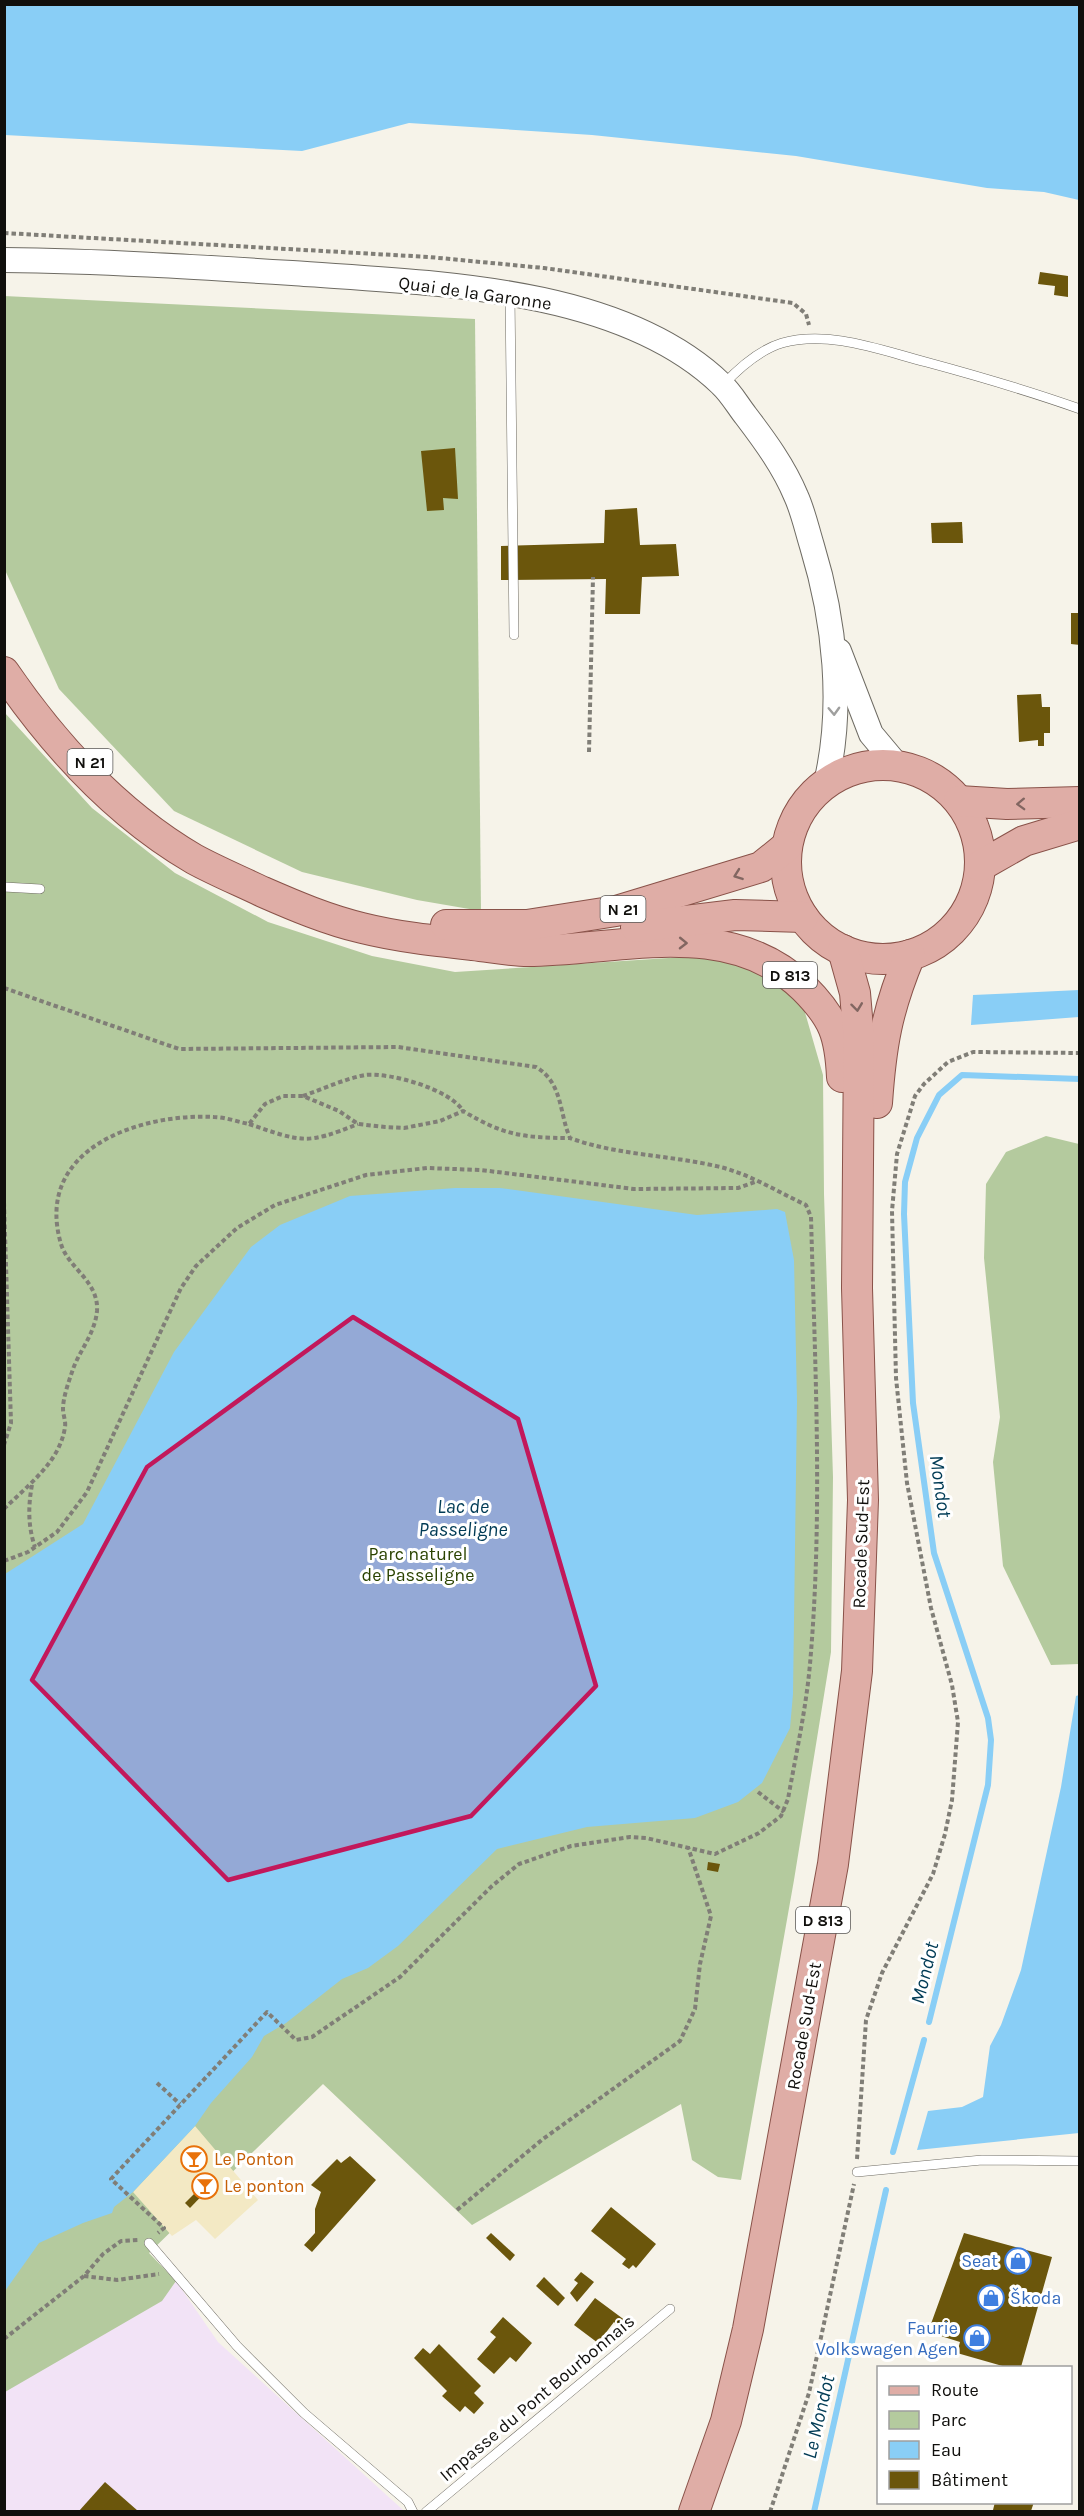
<svg xmlns="http://www.w3.org/2000/svg" width="1084" height="2516" font-family="Karla,sans-serif">
<style>
.industrial{fill:#f2e3f6}
.green{fill:#b4ca9e}
.sand{fill:#f3e9c4}
.water{fill:#89cef6}
.lines{fill:none;stroke-linecap:round;stroke-linejoin:round}
.stream{stroke:#89cef6;stroke-width:6}
.building{fill:#6b560c}
.service-casing{stroke:#6e6b63;stroke-width:10}
.tertiary-casing{stroke:#6e6b63;stroke-width:26}
.primary-casing{stroke:#895249;stroke-width:32}
.path{stroke:#807e77;stroke-width:4;stroke-dasharray:4.5 3;stroke-linecap:butt}
.service{stroke:#fff;stroke-width:9}
.tertiary{stroke:#fff;stroke-width:24}
.primary{stroke:#dfada6;stroke-width:30}
.oneway{stroke:#9f9f9e}
.oneway2{stroke:#826661}
.marked{fill:#c2185b;fill-opacity:0.2;stroke:#c2185b;stroke-width:4.5;stroke-linejoin:round}
.labels{text-anchor:middle;stroke-width:6;stroke-linejoin:round;paint-order:stroke}
.shield{fill:#fff;stroke:#585755;stroke-width:1.5}
.shield-label{font-size:16px;font-weight:bold;fill:#100f0c}
.street-label{font-size:18px;fill:#100f0c;stroke:#fff}
.park-label{font-size:18px;fill:#2a4300;stroke:#fff}
.food-label{font-size:18px;fill:#c56008;stroke:#fff;text-anchor:start}
.shop-label{font-size:18px;fill:#366cbe;stroke:#fff;text-anchor:end}
.water-label{font-size:20px;font-style:italic;fill:#003b55;stroke:#fff}
</style>
<rect width="100%" height="100%" fill="#f6f3e9"/>
<path class="industrial" d="M176 2281 218 2342 403 2510 402 2512 5 2511 4 2392 161 2301Z"/>
<g class="green">
<path d="M4 296 475 319 481 911 417 900 302 872 174 811 59 689 5 570Z"/>
<path d="M5 713 92 808 175 873 268 922 372 956 455 972 699 956 760 965 804 1009 823 1075 824 1194 833 1477 831 1652 794 1880 741 2180 718 2177 692 2160 681 2104 472 2225 323 2084 149 2253 176 2281 162 2301 5 2392Z"/>
<path d="M1046 1136 1079 1144V1664L1051 1665 1003 1566 993 1462 1000 1417 984 1258 986 1184 1006 1152Z"/>
</g>
<path class="sand" d="M195 2126 258 2200 215 2239 196 2220 172 2236 133 2192Z"/>
<g class="water">
<path d="M4 5H1079V200L1044 192 987 188 796 156 592 135 409 123 302 151 5 135Z"/>
<path d="M1079 990V1017L971 1025 973 995Z"/>
<path d="M455 1188H500L697 1215 777 1209 785 1212 794 1260 797 1401 793 1694 790 1728 762 1783 738 1802 695 1818 587 1827 497 1849 398 1946 368 1968 342 1979 286 2023 264 2036 252 2057 211 2103 195 2126 133 2192 114 2207 112 2213 83 2223 39 2243 5 2291V1574L83 1524 174 1352 251 1247 280 1225 350 1196Z"/>
<path d="M1079 1695V2133L917 2150 928 2111 962 2107 983 2097 990 2046 1001 2025 1021 1970 1061 1787 1076 1696Z"/>
</g>
<g class="lines">
<g class="stream">
<path d="M929 2022 988 1785 991 1740 988 1718 934 1553 913 1403 904 1214 905 1182 917 1138 939 1095 962 1075 1080 1079"/>
<path d="M893 2152 924 2040"/>
<path d="M814 2512 886 2190"/>
</g>
</g>
<g class="building">
<path d="M1040 272 1068 276V297L1054 295 1055 286 1038 284Z"/>
<path d="M455 448 458 499 443 498 444 510 427 511 421 451Z"/>
<path d="M637 508 640 545 676 544 679 576 642 577 640 614H605L606 579 501 580V546L604 543 605 510Z"/>
<path d="M962 522 963 543H932L931 523Z"/>
<path d="M1071 613H1080V645L1071 644Z"/>
<path d="M1041 694 1042 707H1050V733H1044V746H1038V740L1019 742 1017 695Z"/>
<path d="M708 1862 720 1864 718 1872 707 1870Z"/>
<path d="M350 2156 376 2180 312 2252 304 2245 315 2233V2209L321 2192 311 2185 337 2159 341 2163Z"/>
<path d="M209 2179 213 2184 190 2208 185 2203Z"/>
<path d="M611 2207 656 2244 636 2268 633 2265 629 2269 622 2264 626 2259 591 2231Z"/>
<path d="M491 2233 515 2255 510 2261 486 2238Z"/>
<path d="M964 2233 1052 2257 1021 2367H1006L957 2353 960 2342 928 2332Z"/>
<path d="M581 2272 594 2282 577 2302 570 2293 578 2283 574 2280Z"/>
<path d="M544 2277 565 2298 558 2306 536 2286Z"/>
<path d="M595 2298 626 2321 620 2327 614 2322 598 2343 574 2325Z"/>
<path d="M503 2317 532 2343 516 2362 510 2357 494 2374 477 2359 496 2337 490 2332Z"/>
<path d="M439 2344 481 2386 474 2393 484 2403 474 2414 465 2406 460 2412 442 2396 447 2391 414 2358 423 2348 430 2354Z"/>
<path d="M105 2482 138 2511H79Z"/>
<path d="M995 2502H1034L1031 2511H999L993 2510Z"/>
</g>
<g class="lines">
<g class="service-casing">
<g id="service">
<path d="M510 296 514 635"/>
<path d="M723 385C739 368 759 350 782 343 829 330 880 350 926 362 978 376 1029 391 1080 409"/>
<path d="M4 887 40 889"/>
<path d="M857 2172 982 2160 1080 2161"/>
<path d="M149 2243 237 2346 304 2413 408 2502 413 2512"/>
<path d="M426 2512 670 2309"/>
</g>
</g>
<g class="tertiary-casing">
<g id="tertiary">
<path d="M4 260C100 261 196 267 292 273 427 283 618 285 721 384 731 393 738 406 746 416 765 441 784 467 796 496 803 511 807 530 812 546 835 621 844 707 826 783"/>
<path d="M839 651 871 734 897 765"/>
</g>
</g>
<g class="primary-casing">
<g id="primary">
<path d="M4 672C54 745 117 814 194 859 216 871 240 881 263 892 295 906 328 920 362 928 398 937 436 941 473 945 491 947 510 951 528 951 621 950 729 915 804 988 834 1018 840 1035 842 1077"/>
<circle cx="883" cy="862" r="97"/>
<path d="M959 801 1007 804 1080 802"/>
<path d="M980 866 1024 841 1080 824"/>
<path d="M446 925H527L616 911 761 867 787 846"/>
<path d="M636 927 735 915 803 917"/>
<path d="M877 1103C881 1045 887 1010 910 955"/>
<path d="M694 2512 726 2421 748 2329 833 1864 857 1671 863 1500 857 1288 859 1040 855 993 843 950"/>
</g>
</g>
<g class="path">
<path d="M4 233 429 257 544 268 793 303 806 314 809 325"/>
<path d="M589 752 593 577"/>
<path d="M4 988 179 1049 398 1047 536 1067C563 1083 559 1113 570 1138 616 1155 668 1155 716 1166 748 1173 776 1191 806 1205L811 1217C815 1366 823 1515 810 1664 806 1709 796 1754 788 1799L781 1816 759 1833 715 1854 646 1838 630 1837 571 1846 519 1864 492 1886 400 1977 312 2037 296 2040 267 2012 111 2179 164 2228 158 2233"/>
<path d="M303 1096C323 1089 344 1079 365 1075 389 1072 450 1089 463 1111"/>
<path d="M249 1124C302 1142 306 1145 358 1124"/>
<path d="M4 1202 11 1423 4 1445"/>
<path d="M32 1485C28 1506 28 1527 35 1547"/>
<path d="M4 1509C28 1485 60 1462 65 1427 66 1421 63 1415 63 1409 63 1397 69 1381 73 1369 80 1350 95 1333 97 1311 99 1281 68 1268 61 1244 33 1149 139 1113 214 1117 225 1117 238 1122 249 1124L265 1104 283 1096H303L339 1111 358 1124 385 1127 404 1128 440 1121 463 1111C503 1135 523 1138 570 1138"/>
<path d="M4 1561 28 1552 57 1532 87 1492 160 1333 181 1288 196 1266 237 1228 275 1205 366 1175 427 1168 481 1170 634 1189 738 1188 755 1182"/>
<path d="M758 1792 784 1812"/>
<path d="M157 2083 180 2104"/>
<path d="M857 2159 866 2020 882 1973 933 1874 945 1834 952 1800 958 1722 952 1685 931 1608 907 1483 896 1378 892 1211 897 1154 915 1096 924 1084 948 1062 973 1052 1080 1053"/>
<path d="M457 2210 543 2139 680 2041 695 2009 700 1964 711 1916 688 1847"/>
<path d="M84 2276 117 2280 159 2274"/>
<path d="M4 2339 84 2276 103 2254 121 2241 138 2240"/>
<path d="M770 2512 809 2393 854 2184"/>
</g>
<use href="#service" class="service"/>
<use href="#tertiary" class="tertiary"/>
<use href="#primary" class="primary"/>
</g>
<defs><path id="oneway-chevron" d="M-2-3.5L2.5 0L-2 3.5" fill="none" stroke-width="1.6" stroke-linecap="round" stroke-linejoin="round" transform="scale(1.5)"/></defs>
<use class="oneway" href="#oneway-chevron" transform="translate(834 711) rotate(88)"/>
<g class="oneway2">
<use href="#oneway-chevron" transform="translate(1021 804) rotate(178)"/>
<use href="#oneway-chevron" transform="translate(738 875) rotate(160)"/>
<use href="#oneway-chevron" transform="translate(683 943) rotate(1)"/>
<use href="#oneway-chevron" transform="translate(857 1007) rotate(83)"/>
</g>
<path class="marked" d="M353 1317 518 1419 596 1686 471 1816 228 1880 32 1680 147 1467Z"/>
<defs>
<g id="bar-ring" transform="scale(1.35)"><circle r="9.5" fill="#fff" stroke="#e8710a" stroke-width="1.5"/><path d="M-6-5H6L.8 .8V4.5H3.5V6h-7V4.5H-.8V.8Z" fill="#e8710a"/></g>
<g id="shop-ring" transform="scale(1.35)"><circle r="9.5" fill="#fff" stroke="#3f7fe0" stroke-width="1.5"/><path d="M-5-2.5h2.3a2.7 3.5 0 0 1 5.4 0H5L5.5 6h-11ZM-1.5-2.5h3a1.5 2.3 0 0 0-3 0Z" fill="#3f7fe0"/></g>
</defs>
<g fill-rule="evenodd">
<use href="#bar-ring" x="194" y="2159"/>
<use href="#bar-ring" x="205" y="2186"/>
<use href="#shop-ring" x="1018" y="2261"/>
<use href="#shop-ring" x="991" y="2298"/>
<use href="#shop-ring" x="977" y="2338"/>
</g>
<g class="labels">
<g class="shield">
<rect x="67.5" y="749" width="45" height="26" rx="4.5"/>
<rect x="600.5" y="896" width="45" height="26" rx="4.5"/>
<rect x="763" y="962" width="54" height="26" rx="4.5"/>
<rect x="796" y="1907" width="54" height="26" rx="4.5"/>
</g>
<g class="shield-label">
<text x="90" y="768">N 21</text>
<text x="623" y="915">N 21</text>
<text x="790" y="981">D 813</text>
<text x="823" y="1926">D 813</text>
</g>
<g class="street-label">
<text transform="translate(475 293) rotate(8)" y="6">Quai de la Garonne</text>
<text transform="translate(861 1544) rotate(-88)" y="6">Rocade Sud-Est</text>
<text transform="translate(804 2026) rotate(-80)" y="6">Rocade Sud-Est</text>
<text transform="translate(537 2398) rotate(-40)" y="6">Impasse du Pont Bourbonnais</text>
</g>
<g class="park-label">
<text x="418" y="1560">Parc naturel<tspan x="418" dy="21">de Passeligne</tspan></text>
</g>
<g class="food-label">
<text x="214" y="2165">Le Ponton</text>
<text x="224" y="2192">Le ponton</text>
</g>
<g class="shop-label">
<text x="998" y="2267">Seat</text>
<text x="1010" y="2304" text-anchor="start">Škoda</text>
<text x="958" y="2334">Faurie<tspan x="958" dy="21">Volkswagen Agen</tspan></text>
</g>
<g class="water-label">
<text transform="translate(941 1486) rotate(82)" y="7">Mondot</text>
<text x="463" y="1513">Lac de<tspan x="463" dy="23">Passeligne</tspan></text>
<text transform="translate(924 1973) rotate(-76)" y="7">Mondot</text>
<text transform="translate(818 2417) rotate(-77)" y="7">Le Mondot</text>
</g>
</g>
<rect width="1084" height="2516" fill="none" stroke="#100f0c" stroke-width="12"/>
<rect x="877" y="2366" width="195" height="138" fill="#ffffff" stroke="#9f9f9e" stroke-width="1.5"/>
<rect x="889" y="2386" width="30" height="9" fill="#dfada6" stroke="#9f9f9e" stroke-width="1.5"/>
<text x="931" y="2396" font-size="18" fill="#100f0c">Route</text>
<rect x="889" y="2411" width="30" height="18" fill="#b4ca9e" stroke="#9f9f9e" stroke-width="1.5"/>
<text x="931" y="2426" font-size="18" fill="#100f0c">Parc</text>
<rect x="889" y="2441" width="30" height="18" fill="#89cef6" stroke="#9f9f9e" stroke-width="1.5"/>
<text x="931" y="2456" font-size="18" fill="#100f0c">Eau</text>
<rect x="889" y="2471" width="30" height="18" fill="#6b560c" stroke="#9f9f9e" stroke-width="1.5"/>
<text x="931" y="2486" font-size="18" fill="#100f0c">Bâtiment</text>
</svg>
